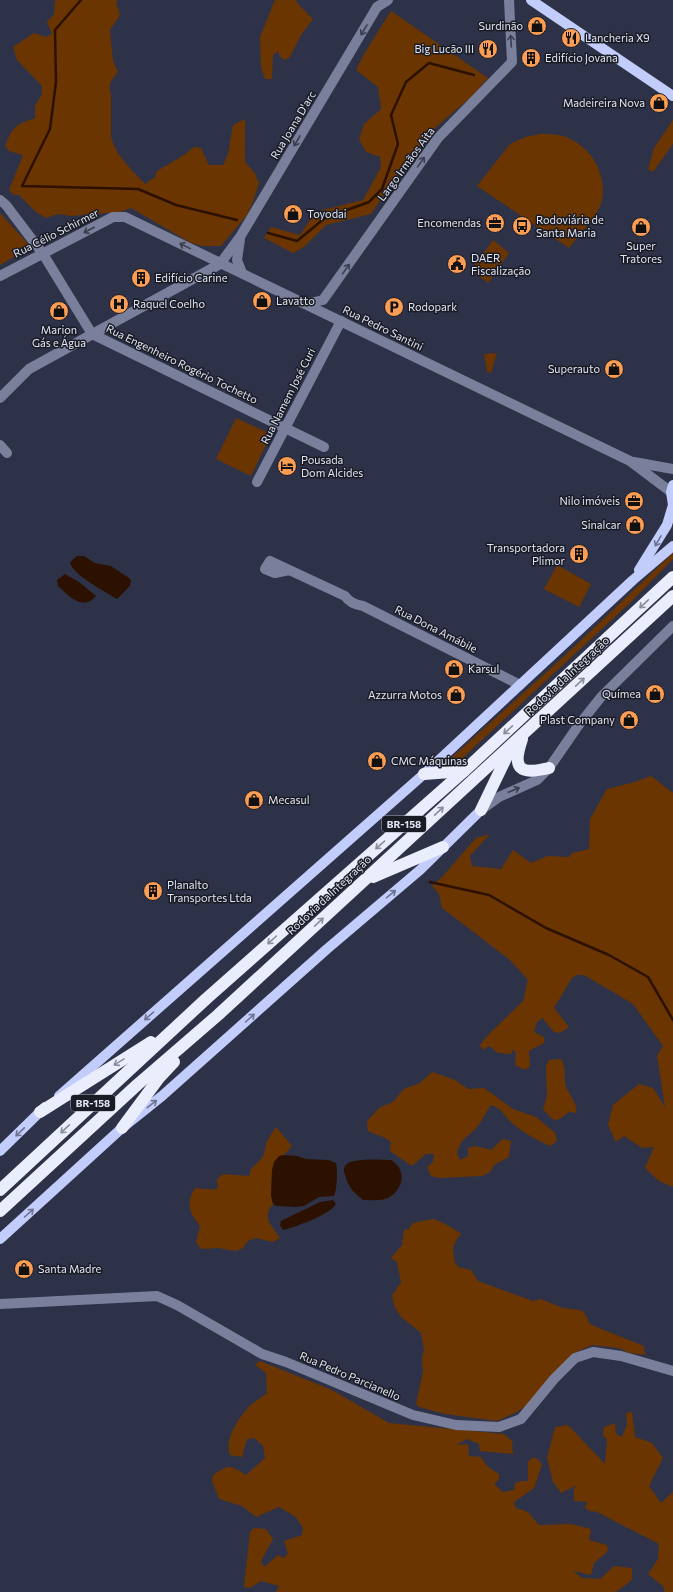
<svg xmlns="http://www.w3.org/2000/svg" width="673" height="1592" font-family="Commissioner,sans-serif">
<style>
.green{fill:#6a3501}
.water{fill:#2d1100}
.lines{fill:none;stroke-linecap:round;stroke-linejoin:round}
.stream{stroke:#2d1100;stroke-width:2.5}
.minor{stroke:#7a809c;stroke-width:10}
.major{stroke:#c2cdfb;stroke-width:10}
.highway{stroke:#eaedfb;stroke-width:12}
.oneway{stroke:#3b3e4f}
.oneway2{stroke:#6e7490}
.oneway3{stroke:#8c8e9b}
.labels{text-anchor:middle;stroke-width:3;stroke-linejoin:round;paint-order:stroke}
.shield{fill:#191b25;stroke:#a5a8b4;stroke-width:1}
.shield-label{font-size:10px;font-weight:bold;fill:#e1e4f2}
.poi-label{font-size:11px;fill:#e1e4f2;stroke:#191b25;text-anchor:start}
.street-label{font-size:11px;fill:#e1e4f2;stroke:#191b25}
</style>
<rect width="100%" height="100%" fill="#2e3248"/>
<g class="green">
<path d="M56 0H118L116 2 120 15 110 30 113 61 118 72C112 80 107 84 111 94V136C115 155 132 170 145 184L155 177 157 171 184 155 194 147 201 148 209 165H223L228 154 233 125 245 119V162L254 172 259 183 254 199 247 215 221 246H203L191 243 131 208 120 212 71 216 58 214 46 218 36 212 19 195H14L9 190 23 155 9 151 5 146C13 126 15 125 35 118V106L42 94V86L17 60 13 47 34 33 46 37 52 34 47 22 54 14 55 1Z"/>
<path d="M275 0H296L298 4 313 19 301 35 290 57 285 60 280 57 278 51 273 55 272 79H265L261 67 260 37Z"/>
<path d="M391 11 488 78 472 96 435 128 407 160 371 214 326 225 304 247 293 253 264 238 271 227 300 235 315 212 363 200 381 167 380 157 366 152 359 139 364 124 381 109 378 87 356 70 364 54Z"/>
<path d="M673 120V144L653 172 648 169 654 148Z"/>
<path d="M540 134C551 134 561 134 570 139 594 149 610 182 600 206 596 217 577 238 569 248L477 186 510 144 525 137Z"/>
<path d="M0 213 31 247 0 265Z"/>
<path d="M493 240 509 253 488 283 471 270Z"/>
<path d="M497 353 491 373 487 372 484 354Z"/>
<path d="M236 418 271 434 251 476 216 459Z"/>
<path d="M673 553V559L632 601 455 765 441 767 561 659Z"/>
<path d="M557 565 591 584 579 607 544 589Z"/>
<path d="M651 776 673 793V1187L659 1181 645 1168 654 1147 642 1148 624 1136 616 1142 608 1125 613 1105 639 1084 653 1088 665 1107 657 1056 663 1046 633 1004 584 975H577L572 978 554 1008 569 1027 560 1033 554 1032 542 1018 537 1022 534 1032 544 1037V1043L529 1051 530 1066 525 1070 515 1065 516 1054 513 1049 511 1054 498 1053 489 1046 483 1050 480 1045 488 1035 523 1001 528 980 510 960 442 908 439 894 432 886 442 877 476 838 490 834 470 856 472 866 501 869 513 850 531 863 547 856 569 857 572 853 589 849 590 819 607 789 635 782Z"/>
<path d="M561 1059C567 1068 563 1077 566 1087 569 1095 578 1103 576 1113L569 1112 558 1120 552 1119 543 1109 547 1096 546 1066 549 1060Z"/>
<path d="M432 1072 455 1080 468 1089 484 1088 513 1109 536 1117 555 1133 557 1141 550 1146C537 1140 523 1133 512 1123 503 1115 503 1109 491 1105 486 1112 483 1120 477 1127 468 1137 461 1138 457 1153L460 1160 468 1156V1148L475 1146 491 1150 503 1139 511 1141 509 1157 494 1165 490 1172 482 1176 439 1178 431 1176 427 1167 433 1162 434 1154H426L412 1166 390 1151 391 1142C384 1136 376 1135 368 1131L367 1121 379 1108 393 1102 404 1089 420 1083Z"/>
<path d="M276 1127 292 1146 284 1155 279 1156C271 1167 270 1190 273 1204 261 1218 272 1225 280 1238L273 1242 256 1238 248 1241 243 1248 236 1251 218 1248 201 1249 196 1242 200 1226C190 1213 185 1204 195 1188 203 1188 210 1191 218 1188L217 1179 223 1174 249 1176 251 1169 263 1157 267 1141Z"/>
<path d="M432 1219C437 1219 457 1230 461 1234L456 1240 453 1248 455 1263 458 1267 471 1270 478 1281 533 1301 541 1299 563 1308 580 1310 584 1312 590 1324 594 1326 644 1346V1351L646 1355 629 1353 619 1348 592 1345 572 1354 529 1404 517 1412 497 1421 445 1414 419 1407 416 1404 423 1371 422 1358 424 1350 421 1333 401 1317 395 1308 392 1296 401 1282 397 1262 391 1258 402 1245 404 1229 408 1230 413 1223Z"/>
<path d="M260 1361 332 1390 389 1423 504 1434 512 1441 513 1454 480 1451 479 1444 467 1439 456 1445 468 1444 469 1456 481 1457 488 1467 499 1474V1480L494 1483 502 1492 514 1490 515 1483 521 1481H528V1462L533 1457 539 1460 542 1465 534 1488 514 1502 516 1508 528 1512 539 1525 571 1524 591 1529 589 1540 607 1545 608 1551 594 1563 591 1575 573 1571 582 1578 600 1579 614 1566 632 1568V1580L616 1592H276L279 1586 261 1581 250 1588 244 1587 250 1532 254 1528 266 1529 273 1539 261 1561 264 1567 278 1555 284 1558 288 1553 284 1541 302 1535 303 1528 296 1517 279 1507 256 1517 242 1506 219 1499 212 1481 213 1475C230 1464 229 1465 246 1475L265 1458 263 1446 254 1438 247 1439 242 1457 230 1455C224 1441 237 1420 247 1409 252 1403 261 1398 267 1393L266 1373 255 1365Z"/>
<path d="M632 1412 635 1437 652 1443 663 1458 649 1486 661 1503 673 1492V1592H664V1587L648 1574 658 1559 659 1544 597 1512 590 1511 585 1508 587 1502 574 1501V1488L577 1485 561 1493 553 1482 547 1458 555 1427 568 1425 605 1464 607 1440 603 1435 604 1427 615 1423 616 1434 622 1437 627 1425 626 1413Z"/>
</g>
<g class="water">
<path d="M77 556H84L95 563 111 566 129 578 131 580 130 586 117 599C106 592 71 574 70 562Z"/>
<path d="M65 574 79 582 96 596C83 612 68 595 58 586L57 580Z"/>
<path d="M284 1155 297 1156 306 1159 328 1160 336 1163C338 1170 337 1189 334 1196L319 1197 304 1206 296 1207 276 1206 273 1204 271 1196 272 1170 274 1162 279 1156Z"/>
<path d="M391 1160C407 1169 404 1190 388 1198 382 1201 370 1200 363 1200 354 1193 348 1187 345 1175 344 1172 343 1169 345 1166 350 1157 382 1160 391 1160Z"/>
<path d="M333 1200 336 1204C329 1215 296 1227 283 1230L280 1225 281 1221 320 1202Z"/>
</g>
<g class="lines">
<g class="stream">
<path d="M81 0 55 30 56 82 50 129 22 186 138 189 176 205 237 220"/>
<path d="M268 233 297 241 325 218 369 202 382 189 398 144 391 115 406 82 429 63 474 75"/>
<path d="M430 882 489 895 546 928 609 955 648 977 673 1020"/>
</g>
<g class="minor">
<path d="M0 200 6 205 43 254 92 334 324 447"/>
<path d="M240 239 237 260 242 273"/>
<path d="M0 276 113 217H125L630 461 671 492"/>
<path d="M306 304 323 300 438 138 512 62 509 0"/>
<path d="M0 398 29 369 220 264 240 237 377 7 388 0"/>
<path d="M0 445 7 453"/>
<path d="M634 462 673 469"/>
<path d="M257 482 341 321"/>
<path d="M289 570 275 573 265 569 270 561 345 596C349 602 356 605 363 606L520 685"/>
<path d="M481 810 499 797 537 780 549 768 578 726 601 697 673 626"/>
<path d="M0 1304 157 1296 177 1305 262 1354 286 1362 413 1415 456 1425 499 1427 521 1419 554 1379 575 1358 593 1352 621 1356 673 1371"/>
</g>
<g class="major">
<path d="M531 0 673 96"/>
<path d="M673 485 671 492 673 505"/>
<path d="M639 570 667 525 673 505"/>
<path d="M59 1096 424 774 633 580 673 546"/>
<path d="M0 1151 45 1107"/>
<path d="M0 1239 122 1128 162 1096 327 949 420 870 481 810"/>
</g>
<g class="highway">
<path d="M522 739C512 769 519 775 549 768"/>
<path d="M424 774 464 771"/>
<path d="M481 810 510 750"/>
<path d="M373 877 443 847"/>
<path d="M40 1112 151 1042"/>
<path d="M122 1128 159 1078 174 1062"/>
<path d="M0 1190 206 999 464 771 673 577"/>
<path d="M0 1211 137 1085 218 1015 673 596"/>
</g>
</g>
<defs><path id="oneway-shaft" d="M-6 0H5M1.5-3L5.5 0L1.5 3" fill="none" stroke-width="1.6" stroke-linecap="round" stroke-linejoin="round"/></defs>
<g class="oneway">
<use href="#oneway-shaft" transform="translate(364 30) rotate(121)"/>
<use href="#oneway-shaft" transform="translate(511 41) rotate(-93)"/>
<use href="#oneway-shaft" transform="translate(297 141) rotate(121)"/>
<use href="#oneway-shaft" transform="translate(421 162) rotate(-55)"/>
<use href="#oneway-shaft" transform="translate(89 230) rotate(153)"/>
<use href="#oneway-shaft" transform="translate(185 246) rotate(-154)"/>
<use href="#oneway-shaft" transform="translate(346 269) rotate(-55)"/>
<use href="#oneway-shaft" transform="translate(514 790) rotate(-23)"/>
</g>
<g class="oneway2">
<use href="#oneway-shaft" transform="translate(658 541) rotate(120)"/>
<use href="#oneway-shaft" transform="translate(391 894) rotate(-39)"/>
<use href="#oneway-shaft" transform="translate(149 1016) rotate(139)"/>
<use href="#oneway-shaft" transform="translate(250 1018) rotate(-42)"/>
<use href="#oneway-shaft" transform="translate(152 1104) rotate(-38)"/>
<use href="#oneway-shaft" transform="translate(20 1132) rotate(136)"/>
<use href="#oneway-shaft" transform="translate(29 1213) rotate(-42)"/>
</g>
<g class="oneway3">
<use href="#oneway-shaft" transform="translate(644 604) rotate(137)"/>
<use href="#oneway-shaft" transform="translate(580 682) rotate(-43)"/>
<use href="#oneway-shaft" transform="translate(508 730) rotate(137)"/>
<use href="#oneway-shaft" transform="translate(439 811) rotate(-43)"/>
<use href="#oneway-shaft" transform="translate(380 845) rotate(139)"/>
<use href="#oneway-shaft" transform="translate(319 922) rotate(-43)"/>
<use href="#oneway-shaft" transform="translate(272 940) rotate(138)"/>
<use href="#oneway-shaft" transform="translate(119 1062) rotate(149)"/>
<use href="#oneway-shaft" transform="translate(65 1129) rotate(137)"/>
</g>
<defs>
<g id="shop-disc" transform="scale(1)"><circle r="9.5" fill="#fc9d54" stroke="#191b25"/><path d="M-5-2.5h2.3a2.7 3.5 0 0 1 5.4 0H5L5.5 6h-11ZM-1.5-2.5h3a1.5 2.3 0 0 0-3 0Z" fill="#111"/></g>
<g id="restaurant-disc" transform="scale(1)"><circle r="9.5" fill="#fc9d54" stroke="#191b25"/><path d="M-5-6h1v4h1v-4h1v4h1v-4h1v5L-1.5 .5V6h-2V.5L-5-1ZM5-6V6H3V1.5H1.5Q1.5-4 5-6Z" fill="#111"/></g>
<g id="building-disc" transform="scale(1)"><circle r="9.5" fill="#fc9d54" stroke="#191b25"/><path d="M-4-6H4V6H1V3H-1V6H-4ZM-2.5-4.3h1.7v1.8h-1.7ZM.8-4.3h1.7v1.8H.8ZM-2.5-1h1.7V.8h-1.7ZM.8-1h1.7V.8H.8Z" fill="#111"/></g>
<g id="office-disc" transform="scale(1)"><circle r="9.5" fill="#fc9d54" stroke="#191b25"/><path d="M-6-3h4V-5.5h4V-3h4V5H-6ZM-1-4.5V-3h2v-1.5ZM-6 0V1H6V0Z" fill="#111"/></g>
<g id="bus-disc" transform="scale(1)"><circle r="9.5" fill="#fc9d54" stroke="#191b25"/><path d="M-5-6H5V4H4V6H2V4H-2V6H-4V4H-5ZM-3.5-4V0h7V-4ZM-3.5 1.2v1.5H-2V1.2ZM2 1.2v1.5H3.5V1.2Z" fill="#111"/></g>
<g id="civic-disc" transform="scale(1)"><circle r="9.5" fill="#fc9d54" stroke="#191b25"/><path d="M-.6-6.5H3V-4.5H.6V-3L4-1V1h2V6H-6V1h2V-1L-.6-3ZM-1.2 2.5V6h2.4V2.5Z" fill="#111"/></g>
<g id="hospital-disc" transform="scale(1)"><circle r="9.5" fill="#fc9d54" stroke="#191b25"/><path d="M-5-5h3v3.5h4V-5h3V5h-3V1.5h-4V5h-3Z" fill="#111"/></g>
<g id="parking-disc" transform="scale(1)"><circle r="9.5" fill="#fc9d54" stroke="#191b25"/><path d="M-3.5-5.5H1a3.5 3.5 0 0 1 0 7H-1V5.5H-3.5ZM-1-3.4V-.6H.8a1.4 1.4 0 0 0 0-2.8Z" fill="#111"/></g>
<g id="hotel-disc" transform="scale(1)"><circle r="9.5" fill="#fc9d54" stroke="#191b25"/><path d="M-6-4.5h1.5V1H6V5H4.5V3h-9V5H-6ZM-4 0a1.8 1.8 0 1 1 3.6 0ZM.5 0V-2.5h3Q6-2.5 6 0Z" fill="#111"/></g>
</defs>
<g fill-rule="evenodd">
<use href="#shop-disc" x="537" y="26"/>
<use href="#restaurant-disc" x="571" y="38"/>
<use href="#restaurant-disc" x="488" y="49"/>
<use href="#building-disc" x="531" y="58"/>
<use href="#shop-disc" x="659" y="103"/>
<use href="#shop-disc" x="293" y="214"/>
<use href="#office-disc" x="495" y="223"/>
<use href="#bus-disc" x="522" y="226"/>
<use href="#shop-disc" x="641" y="227"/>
<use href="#civic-disc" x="457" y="264"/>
<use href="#building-disc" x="141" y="278"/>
<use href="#shop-disc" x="262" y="301"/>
<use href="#hospital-disc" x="119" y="304"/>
<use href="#parking-disc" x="394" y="307"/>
<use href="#shop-disc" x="59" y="311"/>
<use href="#shop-disc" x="614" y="369"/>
<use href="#hotel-disc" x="287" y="466"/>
<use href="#office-disc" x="634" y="501"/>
<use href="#shop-disc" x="635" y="525"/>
<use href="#building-disc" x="579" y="554"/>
<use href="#shop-disc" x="454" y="669"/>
<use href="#shop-disc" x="655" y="694"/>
<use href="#shop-disc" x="456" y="695"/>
<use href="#shop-disc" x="629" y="720"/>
<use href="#shop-disc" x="377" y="761"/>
<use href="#shop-disc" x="254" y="800"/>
<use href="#building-disc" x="153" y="891"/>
<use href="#shop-disc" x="24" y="1269"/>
</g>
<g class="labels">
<g class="shield">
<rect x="382" y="816" width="44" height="16" rx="3"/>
<rect x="71" y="1095" width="44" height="16" rx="3"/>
</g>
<g class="shield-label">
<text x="404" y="828">BR-158</text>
<text x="93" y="1107">BR-158</text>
</g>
<g class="poi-label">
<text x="523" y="30" text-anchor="end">Surdinão</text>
<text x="585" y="42">Lancheria X9</text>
<text x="474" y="53" text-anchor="end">Big Lucão III</text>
<text x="545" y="62">Edifício Jovana</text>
<text x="645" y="107" text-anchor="end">Madeireira Nova</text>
<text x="307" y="218">Toyodai</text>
<text x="536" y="224">Rodoviária de<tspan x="536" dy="13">Santa Maria</tspan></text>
<text x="481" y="227" text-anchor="end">Encomendas</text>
<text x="641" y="250" text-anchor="middle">Super<tspan x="641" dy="13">Tratores</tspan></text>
<text x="471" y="262">DAER<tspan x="471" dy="13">Fiscalização</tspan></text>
<text x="155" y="282">Edifício Carine</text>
<text x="276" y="305">Lavatto</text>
<text x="133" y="308">Raquel Coelho</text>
<text x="408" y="311">Rodopark</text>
<text x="59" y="334" text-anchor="middle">Marion<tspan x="59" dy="13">Gás e Água</tspan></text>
<text x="600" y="373" text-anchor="end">Superauto</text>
<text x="301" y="464">Pousada<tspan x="301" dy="13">Dom Alcides</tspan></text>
<text x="620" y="505" text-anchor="end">Nilo imóveis</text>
<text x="621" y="529" text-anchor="end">Sinalcar</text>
<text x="565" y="552" text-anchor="end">Transportadora<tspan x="565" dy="13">Plimor</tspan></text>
<text x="468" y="673">Karsul</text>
<text x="641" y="698" text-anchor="end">Químea</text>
<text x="442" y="699" text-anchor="end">Azzurra Motos</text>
<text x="615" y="724" text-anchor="end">Plast Company</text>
<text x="391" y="765">CMC Máquinas</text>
<text x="268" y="804">Mecasul</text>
<text x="167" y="889">Planalto<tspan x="167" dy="13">Transportes Ltda</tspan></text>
<text x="38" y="1273">Santa Madre</text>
</g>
<g class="street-label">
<text transform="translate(293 125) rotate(-59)" y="4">Rua Joana D'arc</text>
<text transform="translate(406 164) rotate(-54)" y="4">Largo Irmãos Aita</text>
<text transform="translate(56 233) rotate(-27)" y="4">Rua Célio Schirmer</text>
<text transform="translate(383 328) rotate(26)" y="4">Rua Pedro Santini</text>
<text transform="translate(182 364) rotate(26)" y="4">Rua Engenheiro Rogério Tochetto</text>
<text transform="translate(288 396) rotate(-63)" y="4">Rua Namem José Curi</text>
<text transform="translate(436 629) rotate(27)" y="4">Rua Dona Amábile</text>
<text transform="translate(567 676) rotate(-43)" y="4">Rodovia da Integração</text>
<text transform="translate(329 895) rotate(-43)" y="4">Rodovia da Integração</text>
<text transform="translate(350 1376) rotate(23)" y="4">Rua Pedro Parcianello</text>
</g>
</g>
</svg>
